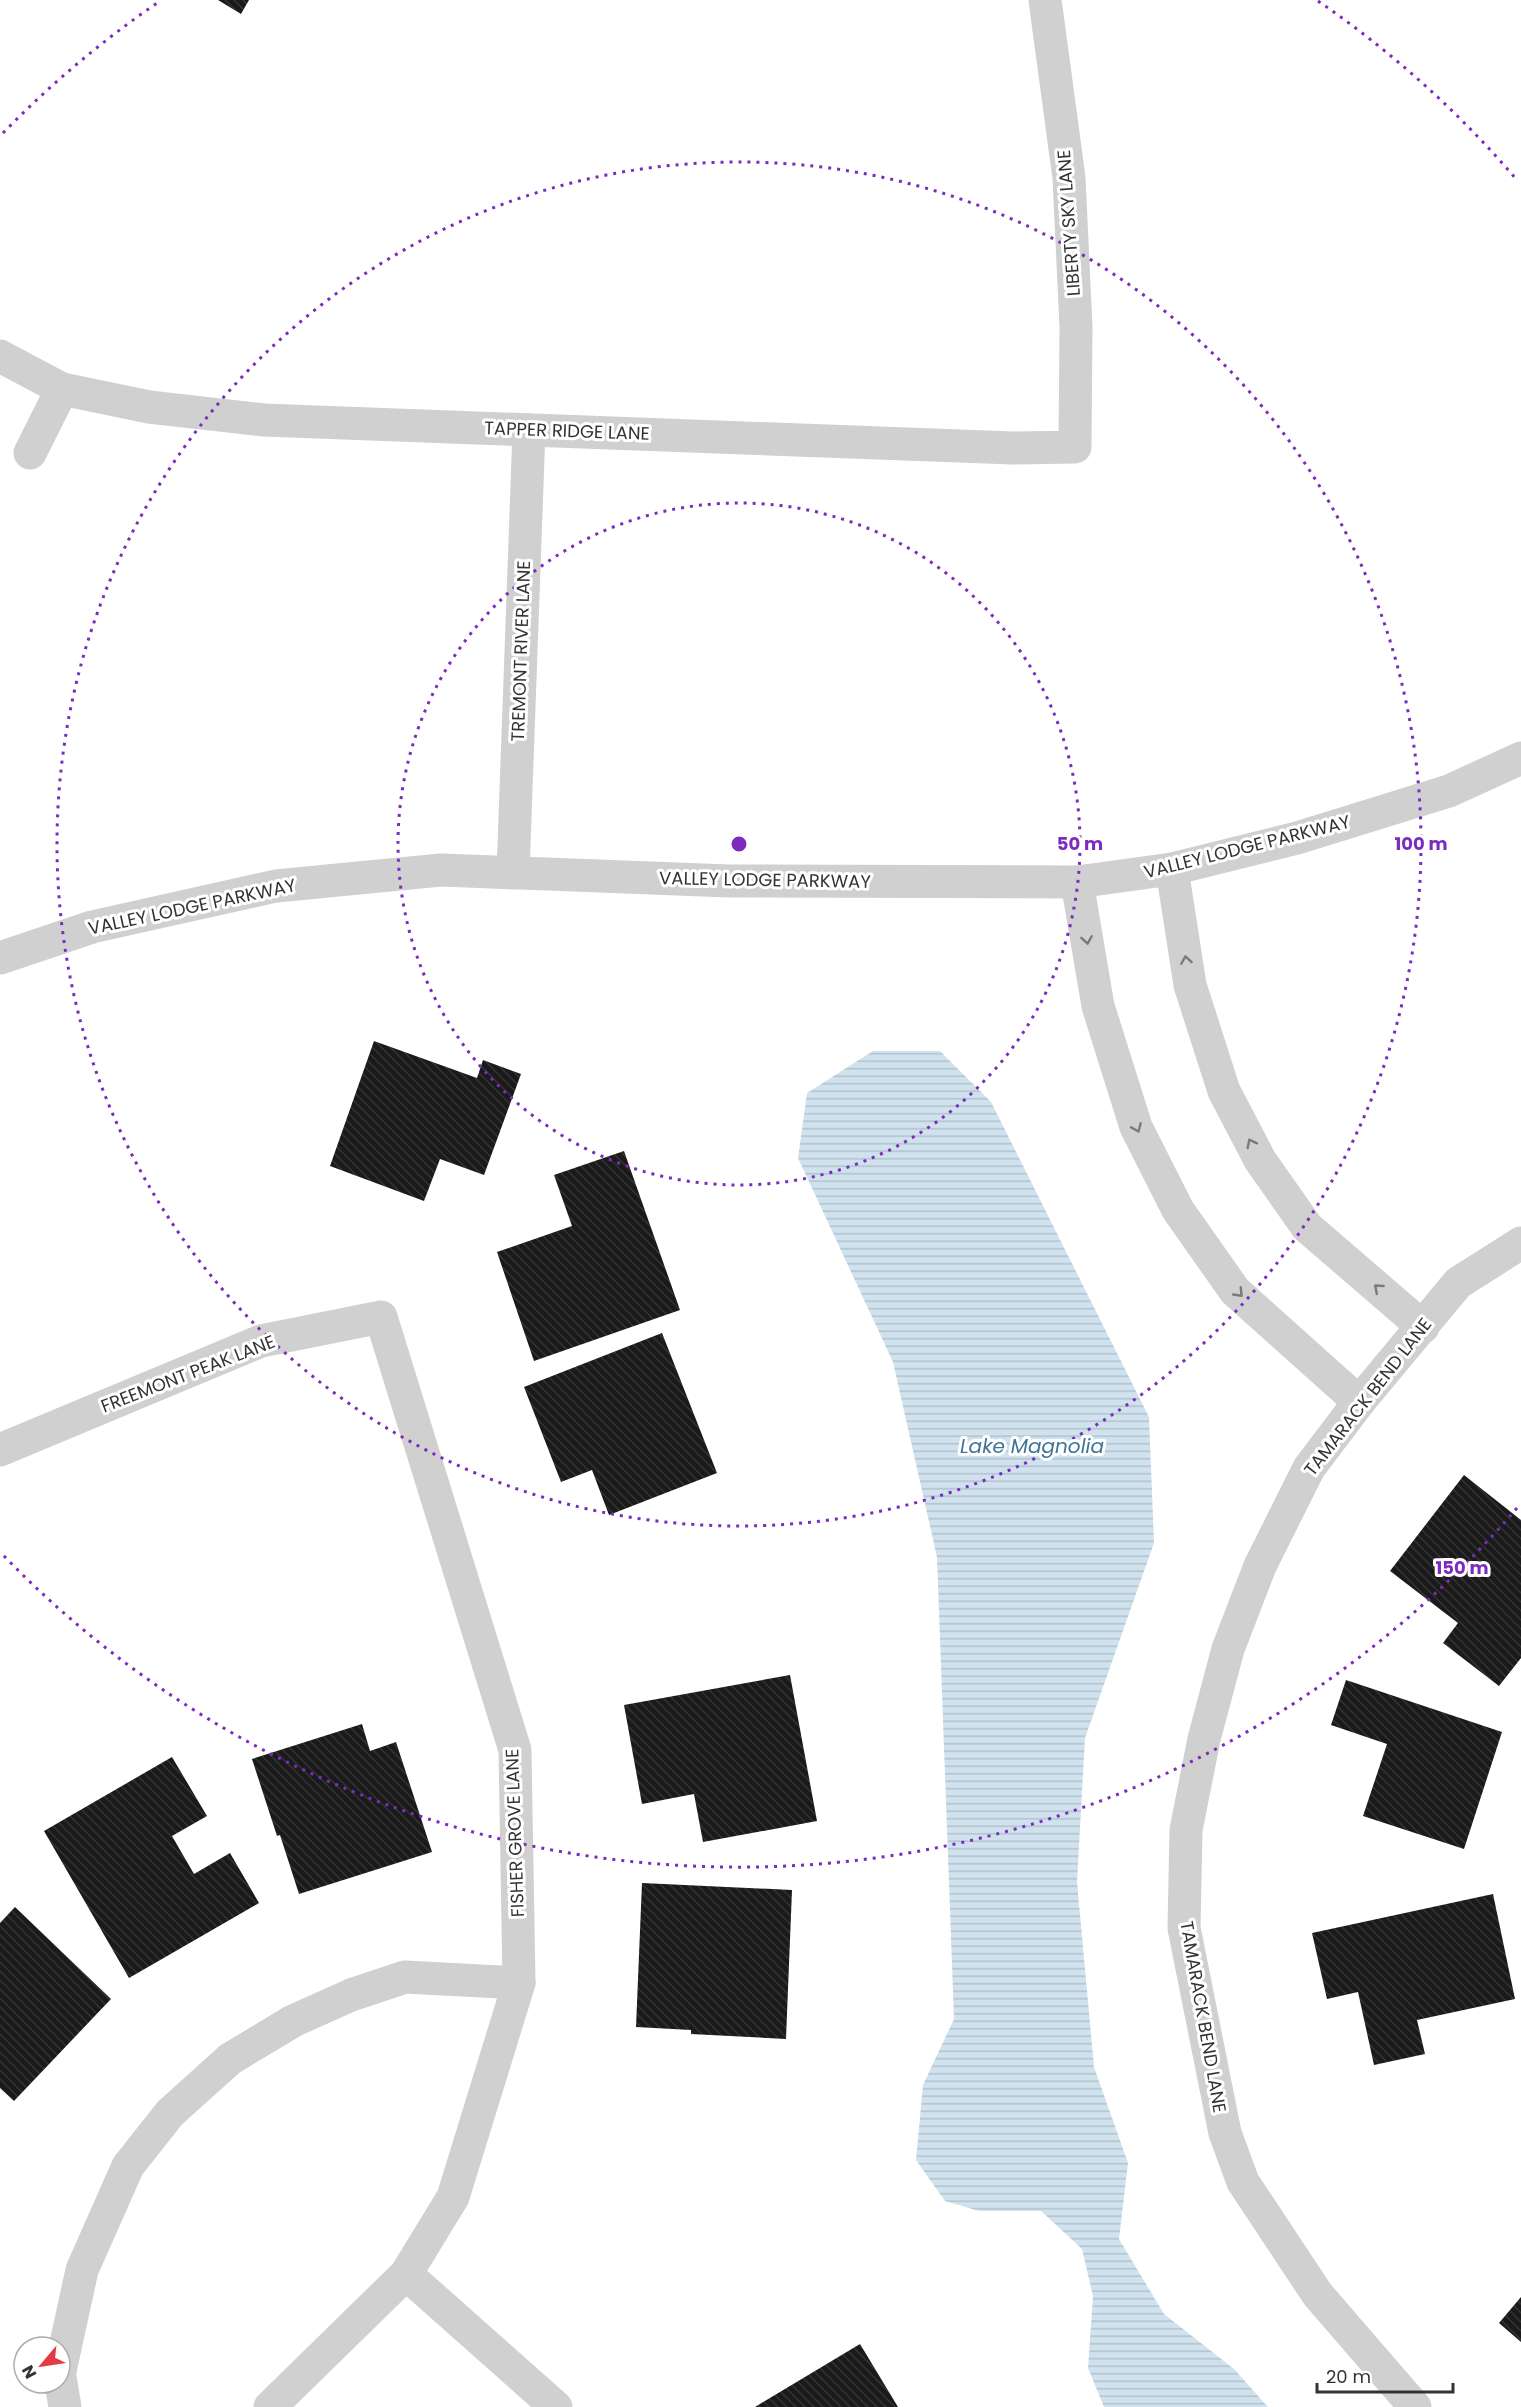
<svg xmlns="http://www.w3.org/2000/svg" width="1521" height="2407" font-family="Poppins,sans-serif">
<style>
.water{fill:url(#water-rules)}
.building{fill:url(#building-back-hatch)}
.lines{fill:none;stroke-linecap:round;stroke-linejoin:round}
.minor{stroke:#d0d0d0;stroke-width:33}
.tertiary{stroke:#d0d0d0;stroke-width:33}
.oneway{stroke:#7a7a7a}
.ring{fill:none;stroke:#7b2cbf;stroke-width:3;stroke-dasharray:3 6}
.labels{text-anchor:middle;stroke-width:6;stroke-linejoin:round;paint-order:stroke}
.street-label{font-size:18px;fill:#333;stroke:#fff}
.water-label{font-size:20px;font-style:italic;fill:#3f7597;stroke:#fff}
.centre{fill:#7b2cbf;stroke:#fff;stroke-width:3}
.ring-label{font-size:18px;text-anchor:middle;font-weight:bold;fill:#7b2cbf;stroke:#fff;stroke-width:6;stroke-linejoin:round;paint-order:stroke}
</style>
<defs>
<pattern id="water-rules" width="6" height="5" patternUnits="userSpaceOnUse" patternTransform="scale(1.5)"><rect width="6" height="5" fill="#cfe2ee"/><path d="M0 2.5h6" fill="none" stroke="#b2c2cd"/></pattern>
<pattern id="building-back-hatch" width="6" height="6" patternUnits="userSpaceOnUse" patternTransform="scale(1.5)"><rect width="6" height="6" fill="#1a1a1a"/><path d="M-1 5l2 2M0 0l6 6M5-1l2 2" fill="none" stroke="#333"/></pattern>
</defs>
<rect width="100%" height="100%" fill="#fff"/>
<path class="water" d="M873 1051H940L991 1102 1149 1417 1154 1543 1085 1738 1077 1882 1094 2067 1128 2163 1119 2239 1164 2314 1234 2369 1268 2407H1104L1088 2368 1093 2296 1082 2249 1041 2211H979L945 2201 916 2160 923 2085 954 2019 937 1557 893 1362 798 1158 807 1093Z"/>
<g class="building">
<path d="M218 0H249L241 14Z"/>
<path d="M374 1041 477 1078 483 1060 521 1074 484 1175 440 1159 424 1201 330 1166Z"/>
<path d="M624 1151 680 1310 534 1361 497 1252 572 1226 554 1175Z"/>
<path d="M662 1333 717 1473 609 1515 592 1470 561 1482 524 1387Z"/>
<path d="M1464 1475 1521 1520V1658L1499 1686 1443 1643 1458 1623 1390 1571Z"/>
<path d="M790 1675 817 1821 703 1842 694 1794 642 1804 624 1705Z"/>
<path d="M1346 1680 1502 1732 1464 1849 1363 1816 1387 1744 1331 1725Z"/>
<path d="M362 1724 370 1751 396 1742 432 1852 299 1894 280 1835 277 1836 252 1759Z"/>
<path d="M172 1757 207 1816 172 1836 194 1874 230 1853 259 1903 129 1978 44 1831Z"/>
<path d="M642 1883 792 1890 786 2039 691 2034V2030L636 2027Z"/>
<path d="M1493 1894 1515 1999 1417 2020 1425 2054 1374 2065 1358 1992 1327 1999 1312 1933Z"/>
<path d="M15 1907 111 1999 14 2101 0 2088V1923Z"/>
<path d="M1521 2297V2342L1499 2323Z"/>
<path d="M860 2344 898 2407H755Z"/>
</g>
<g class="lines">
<g class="minor">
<path d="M0 356 62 389 149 407 264 420 1013 448 1075 447 1076 327 1069 178 1045 0"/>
<path d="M30 453 62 389"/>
<path d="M1172 869 1190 985 1224 1091 1260 1160 1307 1227 1423 1327"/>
<path d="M513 873 529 430"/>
<path d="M1077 882 1098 1006 1136 1127 1178 1210 1235 1291 1359 1402"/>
<path d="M0 1450 261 1341 381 1317 515 1750 519 1983 453 2197 406 2274 270 2407"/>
<path d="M406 2274 556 2407"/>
<path d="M60 2371 82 2270 128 2166 170 2113 230 2059 293 2021 351 1995 405 1977 519 1983"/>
<path d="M60 2377 65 2407"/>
<path d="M1415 2407 1318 2295 1243 2182 1225 2133 1184 1928 1186 1830 1204 1739 1228 1649 1260 1566 1309 1468 1359 1402 1458 1283 1521 1243"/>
</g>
<path class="tertiary" d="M0 958 92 927 276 886 441 870 729 881 1077 882 1172 869 1297 838 1449 791 1521 758"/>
</g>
<defs><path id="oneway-chevron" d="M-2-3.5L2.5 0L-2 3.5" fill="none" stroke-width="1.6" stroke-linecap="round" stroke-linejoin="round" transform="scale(1.5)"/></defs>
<g class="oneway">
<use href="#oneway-chevron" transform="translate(1087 940) rotate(81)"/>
<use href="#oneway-chevron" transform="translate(1186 960) rotate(-99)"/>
<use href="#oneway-chevron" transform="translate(1137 1128) rotate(67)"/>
<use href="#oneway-chevron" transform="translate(1251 1143) rotate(-117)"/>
<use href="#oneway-chevron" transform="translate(1378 1288) rotate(-139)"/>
<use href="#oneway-chevron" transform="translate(1239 1293) rotate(46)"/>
</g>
<g class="ring">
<circle cx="739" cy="844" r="341"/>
<circle cx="739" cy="844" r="682"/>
<path d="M1517 1508A1023 1023 0 0 1 3 1555M3 133A1023 1023 0 0 1 160 1M1318 1A1023 1023 0 0 1 1517 180"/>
</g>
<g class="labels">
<g class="street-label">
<text transform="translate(1069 223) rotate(-94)" y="6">LIBERTY SKY LANE</text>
<text transform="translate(567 431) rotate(2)" y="6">TAPPER RIDGE LANE</text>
<text transform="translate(521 651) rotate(-88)" y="6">TREMONT RIVER LANE</text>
<text transform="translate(1247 847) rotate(-14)" y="6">VALLEY LODGE PARKWAY</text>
<text transform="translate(765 880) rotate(1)" y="6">VALLEY LODGE PARKWAY</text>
<text transform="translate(192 907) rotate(-12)" y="6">VALLEY LODGE PARKWAY</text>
<text transform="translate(188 1374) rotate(-21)" y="6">FREEMONT PEAK LANE</text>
<text transform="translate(1368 1397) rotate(-52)" y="6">TAMARACK BEND LANE</text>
<text transform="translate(515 1833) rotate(-92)" y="6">FISHER GROVE LANE</text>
<text transform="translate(1203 2017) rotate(80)" y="6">TAMARACK BEND LANE</text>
</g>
<g class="water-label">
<text x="1032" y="1453">Lake Magnolia</text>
</g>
</g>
<circle cx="739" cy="844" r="9" class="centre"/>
<g class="ring-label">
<text x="1080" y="850">50 m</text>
<text x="1421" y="850">100 m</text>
<text x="1462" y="1574">150 m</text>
</g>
<g transform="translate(42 2365) rotate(241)"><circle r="28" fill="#ffffff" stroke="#adadad" stroke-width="1.5"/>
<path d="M0-4.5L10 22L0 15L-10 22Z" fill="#e63946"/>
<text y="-9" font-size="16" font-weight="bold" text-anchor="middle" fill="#333333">N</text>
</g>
<path d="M1317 2383v9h136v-9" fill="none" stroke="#333333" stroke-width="3"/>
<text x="1326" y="2383" font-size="18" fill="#333333" stroke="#ffffff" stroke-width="4.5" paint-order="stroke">20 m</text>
</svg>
